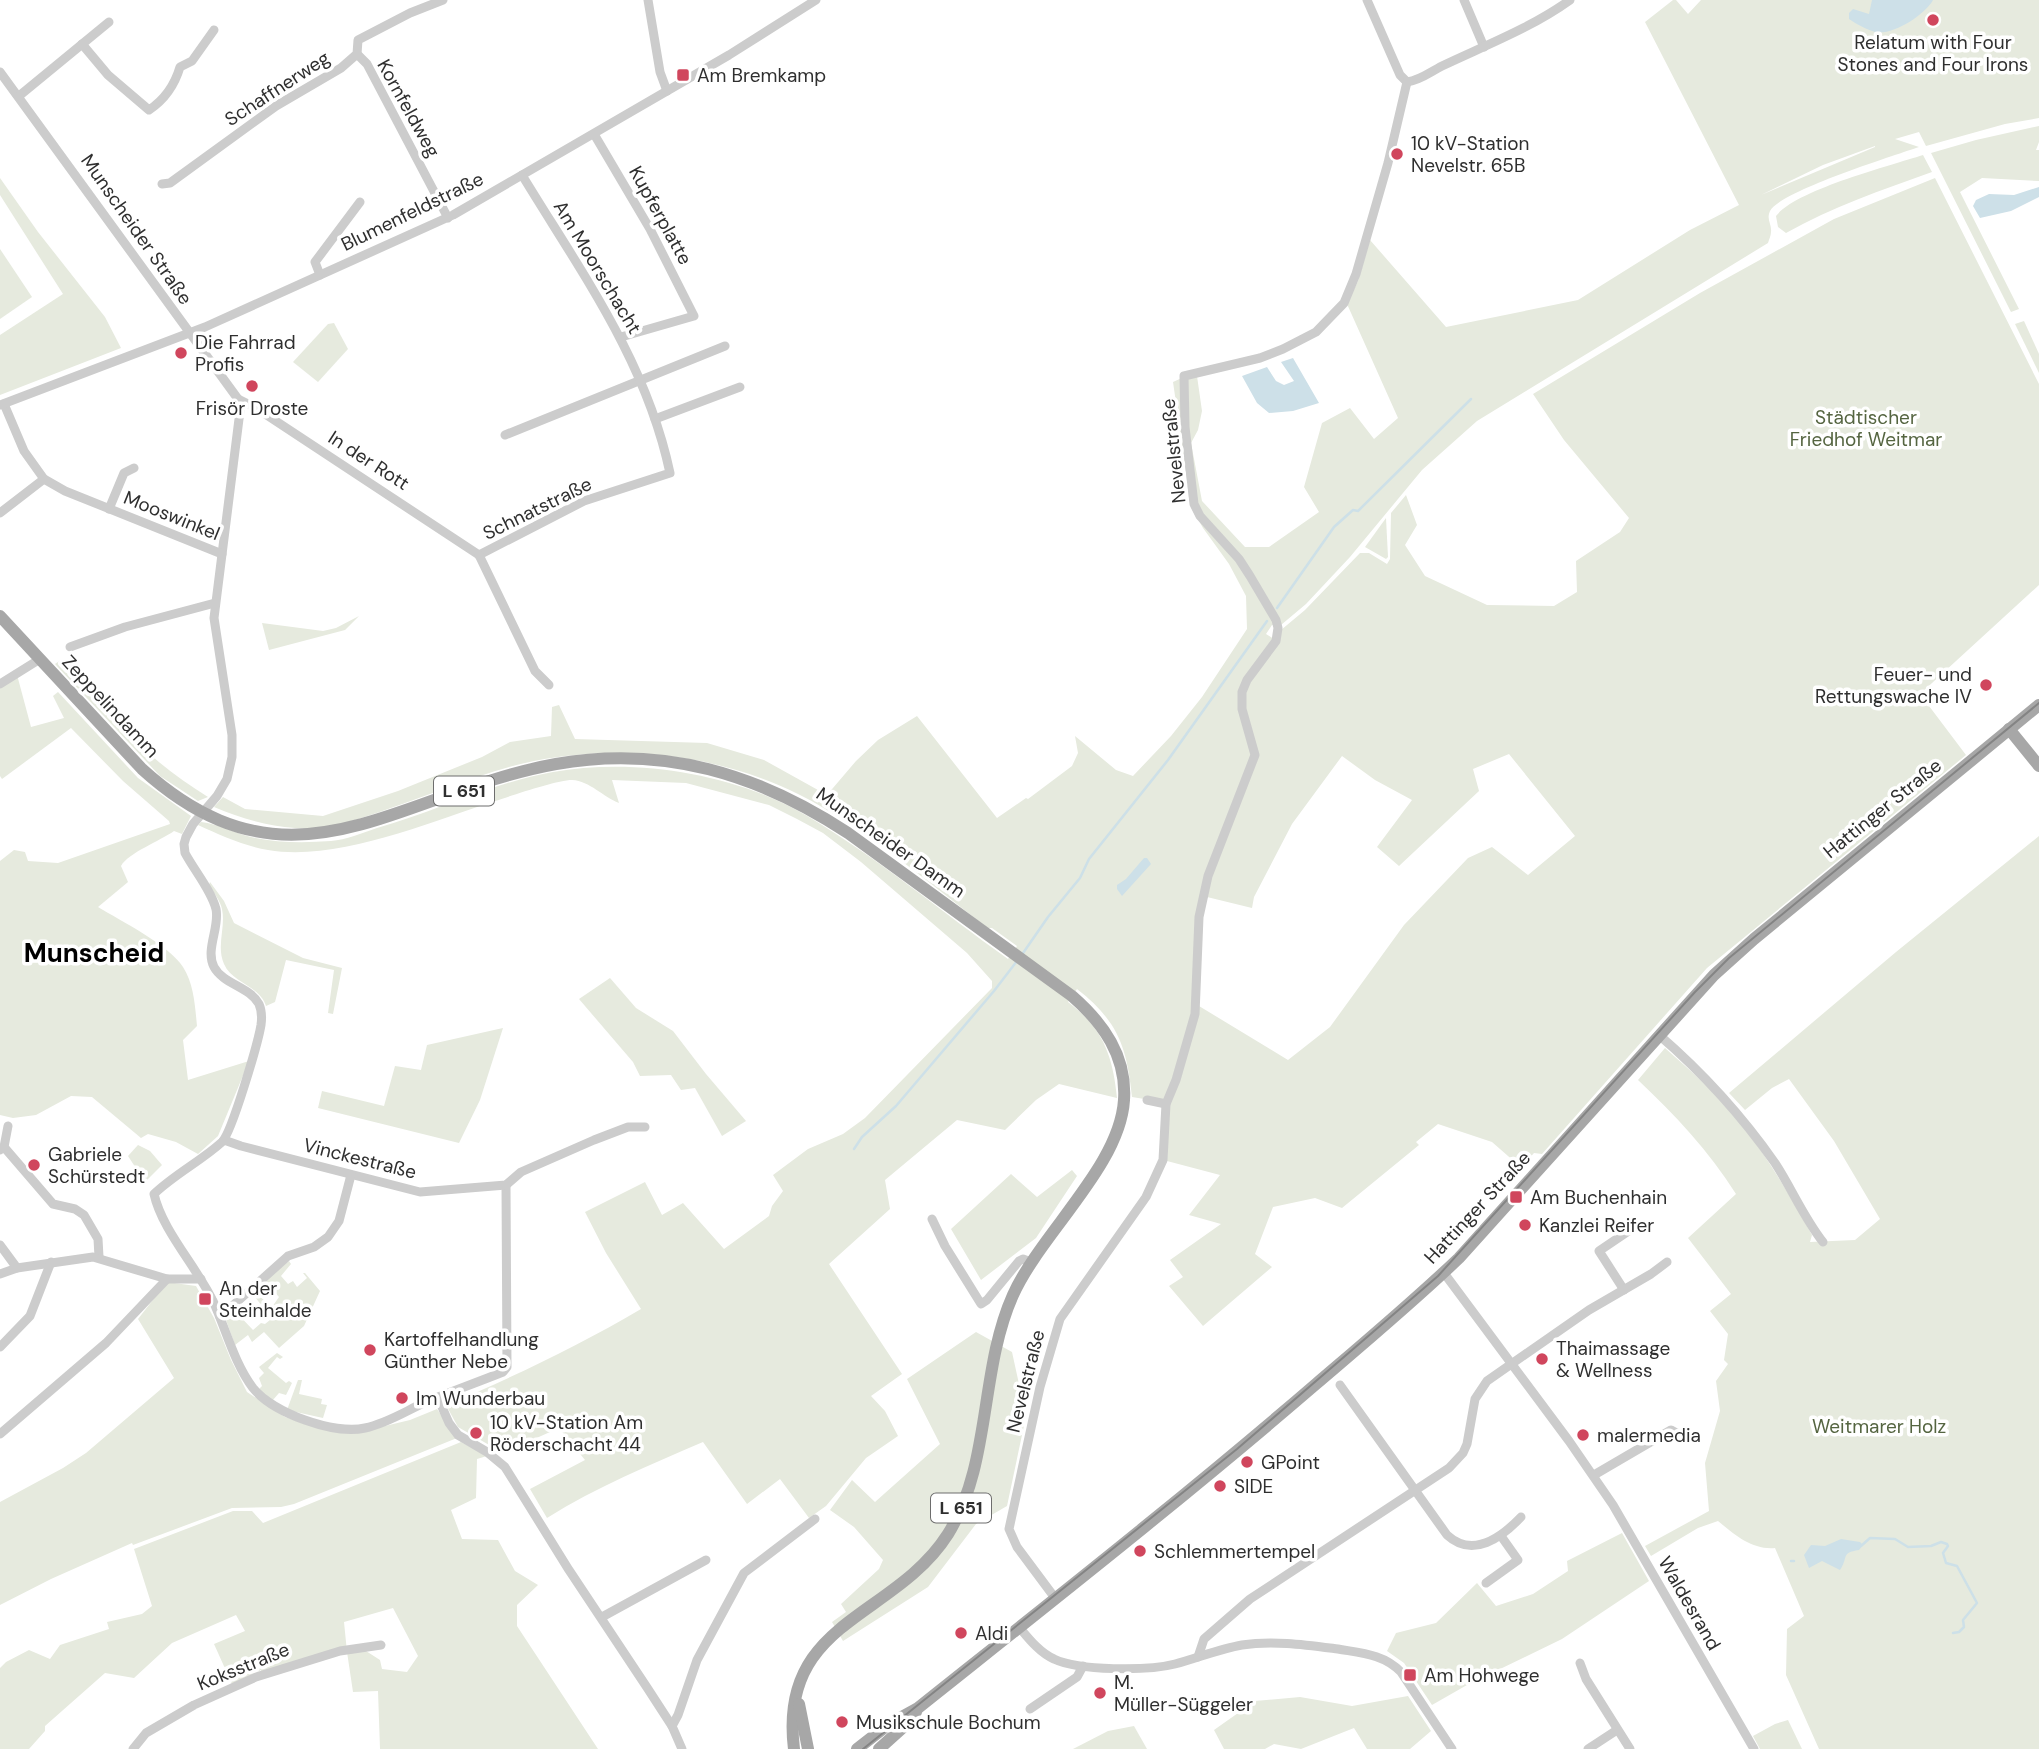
<svg xmlns="http://www.w3.org/2000/svg" width="2039" height="1749" font-family="'DM Sans',sans-serif">
<style>
.green{fill:#e6eade;fill-rule:evenodd}
.water{fill:#cde0e8}
.lines{fill:none;stroke-linecap:round;stroke-linejoin:round}
.stream{stroke:#cde0e8;stroke-width:2.5}
.minor{stroke:#ccc;stroke-width:9}
.major{stroke:#a7a7a7;stroke-width:12}
.tram{stroke:#848484;stroke-width:2}
.poi-dot{fill:#d0465d;stroke:#fff;stroke-width:2.5}
.labels{text-anchor:middle;stroke-width:7;stroke-linejoin:round;paint-order:stroke}
.shield{fill:#fff;stroke:#6d6d6d;stroke-width:2}
.shield-label{font-size:18px;font-weight:bold;fill:#2f2f2f}
.poi-label{font-size:19px;fill:#2f2f2f;stroke:#fff;text-anchor:start}
.street-label{font-size:19px;fill:#2f2f2f;stroke:#fff}
.park-label{font-size:19px;fill:#556541;stroke:#fff}
.district-label{font-size:26px;font-weight:bold;fill:#000;stroke:#fff}
</style>
<rect width="100%" height="100%" fill="#fff"/>
<g class="green">
<path d="M1673 0H1676L1688 14 1701 0H2039V118L2005 124 1926 146 1919 132 1895 139 1919 147C1893 156 1781 191 1770 211 1766 220 1772 224 1771 232 1771 236 1769 239 1768 243L1477 421 1422 470 1350 557 1306 604 1281 625H1272L1266 634 1277 641 1281 630 1305 610 1360 553H1369L1387 564 1390 559 1391 513 1406 495 1417 525 1405 545 1425 576 1487 605 1554 606 1577 592 1576 561 1620 532 1629 518 1564 440 1533 394 1700 293 1834 219 1935 178 2039 384V585L1920 694 1966 755 1707 968 1542 1154 1534 1153 1527 1161 1522 1157 1516 1163 1492 1142 1438 1124 1416 1142 1419 1145 1342 1208 1315 1198 1273 1207 1255 1254 1272 1267 1203 1326 1169 1286 1183 1277 1170 1260 1221 1224 1189 1215 1220 1175 1167 1161 1169 1103 1132 1097C1127 1047 1118 1021 1077 989L1068 1002C1103 1028 1113 1056 1117 1098L1059 1084 1036 1100 1005 1130 957 1120 885 1180 890 1209 829 1264 902 1374 871 1396 885 1411 898 1436 866 1458 826 1506 809 1518 780 1479 747 1504 703 1442C650 1465 596 1487 547 1518L530 1489 585 1460 559 1428 503 1453 458 1427 446 1405C514 1377 578 1346 641 1309L606 1253 585 1212 645 1182 662 1215 683 1203 724 1249 769 1216 772 1206 783 1191 773 1175 808 1149 843 1134 865 1118 992 988V981L967 953 861 862 823 833 797 819 769 805 686 783 612 780 619 803C603 797 590 781 572 780 557 780 511 796 495 801 430 822 337 862 268 850 244 846 220 835 198 825L201 822C219 824 234 833 251 837 277 843 304 843 331 841 346 840 362 833 377 828 435 812 494 782 553 772 636 757 738 774 809 817 879 859 942 912 1008 959L1017 946 992 928H988C928 883 866 828 798 794 717 754 623 744 534 761 485 771 436 793 388 809 359 819 327 831 295 828 267 826 240 818 214 807L223 797 245 809 323 816 398 791 482 757 510 742 551 736 552 707 559 705 575 739 707 743 764 760 827 795 856 761 878 740 917 716 997 818 1026 798 1028 799 1072 766 1078 753 1075 736 1116 770 1133 776 1171 736 1202 697 1247 629 1246 596 1229 564 1203 528 1191 507 1173 382 1184 377 1197 376 1202 411 1198 430 1191 443 1202 501 1245 547H1269L1319 512 1304 487 1322 423 1350 408 1374 439 1398 418 1347 304 1358 281 1370 240 1446 327 1578 300 1690 230 1739 205 1645 22ZM1875 146V147L1761 195 1823 165ZM1242 704C1246 715 1258 745 1258 755 1238 799 1214 848 1207 897L1252 908 1254 897 1292 824 1342 756 1375 780 1412 800 1377 847 1399 866 1479 791 1473 769 1509 754 1575 836 1528 875 1492 847 1468 858 1404 925 1330 1027 1288 1060 1199 1006H1192L1195 931 1206 875 1253 756 1239 708Z"/>
<path d="M2039 126V142L2036 150H2039V181L1982 178 1960 192 2019 309 2011 312 1931 153 1976 140Z"/>
<path d="M1923 155 1932 172C1882 190 1832 207 1786 233L1778 227 1776 216C1796 190 1889 166 1923 155Z"/>
<path d="M0 178 38 232 105 317 121 348 0 395V335L63 294 0 195Z"/>
<path d="M0 249 32 297 0 319Z"/>
<path d="M2024 321 2039 354V373L2015 324Z"/>
<path d="M334 323 348 349 318 382 293 362 328 324Z"/>
<path d="M1386 518 1388 557 1386 559 1365 547Z"/>
<path d="M359 616 345 630 269 650 262 623 323 631 336 628Z"/>
<path d="M61 660C93 690 119 725 151 755 168 771 188 784 208 797L198 801 160 776 55 664Z"/>
<path d="M16 671 31 727 64 718 53 696 58 692 138 778 191 816 182 834 174 831C160 841 128 853 121 866L128 882 98 907C121 921 169 945 183 967 194 984 195 1006 197 1026L183 1040 188 1080 249 1061 218 1136 198 1154 176 1142 148 1134 141 1138 92 1097 71 1096 36 1115 13 1118 0 1115V861L14 850 25 852 28 861 58 863 170 824 169 821 123 781 71 728 2 779 0 776V680Z"/>
<path d="M2039 836V1749H1819L1786 1675 1787 1629 1804 1616 1775 1548C1752 1550 1735 1535 1718 1521L1698 1528 1651 1556 1645 1546 1709 1511 1705 1463 1720 1411 1716 1381 1728 1364 1724 1360 1728 1334 1710 1311 1731 1294 1688 1238 1736 1194C1709 1151 1675 1115 1638 1080L1665 1048C1691 1071 1717 1094 1739 1121 1767 1156 1791 1197 1812 1235L1810 1242 1855 1240 1880 1219 1834 1141 1789 1079 1772 1088 1745 1110 1729 1093 1896 952Z"/>
<path d="M210 882 224 901 234 923 303 958 342 968 333 1014 328 1013 334 970 286 960 275 1002 266 1006C260 986 232 983 224 964 216 946 226 927 222 909 220 900 213 892 209 885Z"/>
<path d="M610 978 636 1008 673 1031 706 1074 746 1121 722 1136 695 1088 681 1090 671 1075 640 1076 633 1062 579 999Z"/>
<path d="M503 1028 480 1100 459 1143 318 1108 322 1091 384 1106 395 1066 421 1070 427 1045Z"/>
<path d="M138 1145 150 1151 162 1165 145 1182 128 1156Z"/>
<path d="M1072 1170 1077 1176 1036 1238 981 1280 951 1229 1011 1174 1037 1197Z"/>
<path d="M289 1261 291 1264 281 1276 288 1284 293 1281 297 1287 307 1278 303 1273H305L320 1291 304 1326 279 1348 264 1332 252 1342 248 1335 235 1345 226 1320 234 1310 253 1330 261 1323 265 1324 270 1320 260 1309 262 1306 255 1297 257 1294 272 1307 279 1297 264 1280Z"/>
<path d="M167 1282 196 1286 214 1318 231 1360 247 1392 285 1417 315 1427 385 1426 410 1420 437 1409 457 1438 294 1504 281 1507 232 1508 133 1545 132 1543 51 1579 0 1605V1502L63 1468 86 1453 174 1378 138 1319Z"/>
<path d="M976 1332 1012 1352 1026 1416 1007 1506 976 1524 928 1587 843 1641 832 1622 846 1612 841 1604 879 1569 883 1560 854 1527 830 1510 852 1480 875 1502 940 1444 907 1379Z"/>
<path d="M277 1353 283 1357 280 1359 277 1357 268 1368 286 1383 289 1381 292 1383 286 1395 279 1393 272 1401 259 1389 262 1386 259 1378 264 1373 259 1367Z"/>
<path d="M298 1380H302L299 1394 322 1399 321 1404 327 1405 323 1418 287 1410Z"/>
<path d="M461 1442 487 1456 477 1459 476 1498 451 1510 462 1539 498 1540 515 1571 538 1585 517 1605V1626L598 1749H380L378 1691 353 1692 347 1652 262 1678 261 1670 232 1684 214 1644 245 1631 236 1615 172 1643 134 1678 105 1673 45 1726V1731L29 1749H0V1668L6 1662 29 1650 50 1659 60 1645 109 1629 107 1622 142 1614 152 1606 134 1549 233 1511H252L263 1523ZM393 1608 418 1656 407 1672 382 1669 380 1660 366 1651 347 1652 344 1622Z"/>
<path d="M1622 1533 1649 1581 1562 1639 1467 1685 1432 1705 1404 1663 1387 1651 1396 1633 1436 1623 1477 1583 1496 1606 1533 1594 1568 1571 1567 1561Z"/>
<path d="M1408 1696 1431 1731 1410 1749H1367L1354 1728 1301 1749 1274 1744 1265 1749H1224L1214 1730 1255 1701 1300 1697 1352 1706Z"/>
<path d="M1788 1720 1802 1749H1760L1753 1736 1775 1724Z"/>
<path d="M1134 1726 1147 1749H1073L1108 1731Z"/>
</g>
<g class="water">
<path d="M1872 0H1933C1925 15 1892 36 1875 32 1866 29 1856 24 1849 19V13L1853 9 1869 14Z"/>
<path d="M2039 187V197L2011 211 1980 218 1973 206 1976 200 1989 194 2014 195Z"/>
<path d="M1293 358 1319 403 1293 411 1269 413 1257 403 1242 376 1267 367 1276 381 1284 385 1294 381 1281 362Z"/>
<path d="M1144 858H1147L1151 864 1122 896 1117 889V885L1126 879Z"/>
<path d="M1841 1539 1860 1542 1863 1545 1859 1550C1840 1553 1849 1557 1840 1570L1822 1561 1809 1568 1804 1555 1811 1545 1825 1546Z"/>
</g>
<g class="lines">
<g class="stream">
<path d="M1277 608 1334 527 1353 510 1358 511 1471 399"/>
<path d="M1021 956 1048 917 1080 878 1089 859 1168 760 1267 621"/>
<path d="M854 1149 862 1137 896 1106 994 991 1017 961"/>
<path d="M1861 1546 1870 1538 1895 1539 1908 1547 1931 1546 1941 1542 1947 1544 1948 1546 1943 1553 1946 1563 1957 1566 1977 1603 1963 1620 1964 1627 1959 1632 1953 1633"/>
<path d="M1791 1561H1794"/>
</g>
<g class="minor">
<path d="M648 0 660 72 667 91"/>
<path d="M1367 0 1400 75 1407 82"/>
<path d="M1464 0 1484 47"/>
<path d="M82 44 108 75 149 110C164 100 175 84 180 67L192 61 214 30"/>
<path d="M357 54 367 64 448 218"/>
<path d="M0 72 238 399 240 411 214 618 232 735V757L227 779 217 796 193 824 186 837 184 844 185 853C194 870 211 890 216 909 220 927 205 950 214 967 223 984 250 987 259 1004 262 1011 262 1018 261 1025 258 1043 232 1132 222 1142 201 1161 175 1174 154 1194 162 1230 196 1266 213 1301 226 1329 234 1363 253 1388 273 1413 334 1435 365 1428 388 1423 407 1410 428 1401 453 1391 478 1382 503 1372L507 1367 506 1185"/>
<path d="M1407 82C1421 80 1430 72 1442 66 1486 45 1531 28 1570 0"/>
<path d="M19 96 109 22"/>
<path d="M594 134 650 229 694 316 621 337"/>
<path d="M162 184 170 183 276 106 341 68 357 54 358 40 410 13 443 0"/>
<path d="M320 275 315 262 360 202"/>
<path d="M238 399 256 408 479 555"/>
<path d="M4 404 24 451 44 479 65 491 222 554"/>
<path d="M0 405 205 327 453 215 729 55 816 0"/>
<path d="M655 419 740 387"/>
<path d="M505 435 725 346"/>
<path d="M109 509 124 473 134 468"/>
<path d="M0 513 44 479"/>
<path d="M479 555 584 501 670 473C646 360 581 272 522 175"/>
<path d="M479 555 535 671 549 685"/>
<path d="M70 647 125 627 215 603"/>
<path d="M0 684 40 659"/>
<path d="M1659 1035C1703 1073 1742 1116 1775 1163 1792 1189 1804 1218 1823 1242"/>
<path d="M1147 1100 1166 1104"/>
<path d="M224 1140 241 1146 420 1192 506 1185 521 1172 594 1140 628 1127H645"/>
<path d="M4 1147 8 1126"/>
<path d="M0 1150 4 1147 53 1204 75 1209 84 1215 98 1239 99 1257"/>
<path d="M932 1219 945 1246 981 1304 987 1300 1019 1261 1023 1259 1031 1262"/>
<path d="M0 1245 17 1268"/>
<path d="M1444 1273 1569 1441 1613 1505 1754 1749"/>
<path d="M0 1274 17 1268 93 1257 167 1279H201"/>
<path d="M1624 1290 1599 1251 1630 1230"/>
<path d="M220 1317 288 1256 314 1247 328 1237 339 1221 351 1175"/>
<path d="M0 1347 30 1316 51 1262"/>
<path d="M1340 1385 1447 1535C1473 1559 1502 1537 1521 1517"/>
<path d="M438 1398 449 1423 458 1435 487 1452 505 1467 569 1570 648 1689 672 1726 682 1749"/>
<path d="M0 1434 106 1343 167 1279"/>
<path d="M1594 1475 1671 1430 1680 1435 1691 1437"/>
<path d="M1486 1583 1518 1560 1501 1536"/>
<path d="M1055 1598 1017 1547 1009 1529 1040 1387 1060 1319 1146 1197 1163 1160 1166 1104 1176 1080 1195 1014 1199 917 1208 876 1255 755 1242 709V692L1247 680 1276 641 1278 628 1276 620 1250 576 1239 559 1200 516 1194 504 1185 427 1184 376 1260 358 1283 349 1316 332 1344 303 1356 274 1388 163 1407 82"/>
<path d="M602 1617 706 1560"/>
<path d="M1019 1627C1029 1639 1040 1653 1054 1659 1079 1671 1148 1671 1175 1664 1198 1658 1219 1649 1242 1645 1273 1640 1307 1645 1338 1649 1361 1653 1384 1654 1401 1672L1452 1749"/>
<path d="M1198 1657 1204 1639 1250 1599 1449 1468 1463 1453 1467 1444 1475 1399 1487 1381 1589 1310 1651 1274 1667 1262"/>
<path d="M1580 1663 1586 1679 1630 1749"/>
<path d="M1030 1709 1077 1677 1083 1666"/>
<path d="M672 1726 678 1715 697 1660 744 1573 815 1519"/>
<path d="M133 1749 146 1733 194 1705 256 1677 340 1651 381 1645"/>
<path d="M1588 1749 1617 1730"/>
</g>
<g class="major">
<path d="M0 616 142 769C292 905 399 792 556 764 664 745 758 774 848 833L1072 996C1103 1023 1127 1056 1124 1100 1120 1166 1041 1233 1013 1295 979 1371 992 1463 948 1534 894 1619 778 1620 794 1749"/>
<path d="M2009 729 2039 766"/>
<path d="M799 1704 808 1749"/>
<path d="M857 1749 889 1724 918 1708C1051 1602 1186 1496 1316 1384 1364 1343 1413 1302 1459 1258L1714 975 1754 939 2039 705"/>
<path d="M879 1749 910 1721 916 1712"/>
</g>
<path class="tram" d="M863 1749 1237 1449 1438 1276 1695 992 1729 958 2039 703"/>
</g>
<g class="poi-dot">
<circle cx="1933" cy="20" r="7"/>
<rect x="676" y="68" width="14" height="14" rx="3.5"/>
<circle cx="1397" cy="154" r="7"/>
<circle cx="181" cy="353" r="7"/>
<circle cx="252" cy="386" r="7"/>
<circle cx="1986" cy="685" r="7"/>
<circle cx="34" cy="1165" r="7"/>
<rect x="1509" y="1190" width="14" height="14" rx="3.5"/>
<circle cx="1525" cy="1225" r="7"/>
<rect x="198" y="1292" width="14" height="14" rx="3.5"/>
<circle cx="370" cy="1350" r="7"/>
<circle cx="1542" cy="1359" r="7"/>
<circle cx="402" cy="1398" r="7"/>
<circle cx="476" cy="1433" r="7"/>
<circle cx="1583" cy="1435" r="7"/>
<circle cx="1247" cy="1462" r="7"/>
<circle cx="1220" cy="1486" r="7"/>
<circle cx="1140" cy="1551" r="7"/>
<circle cx="961" cy="1633" r="7"/>
<rect x="1403" y="1668" width="14" height="14" rx="3.5"/>
<circle cx="1100" cy="1693" r="7"/>
<circle cx="842" cy="1722" r="7"/>
</g>
<g class="labels">
<g class="shield">
<rect x="434" y="776.5" width="60" height="29" rx="5"/>
<rect x="931" y="1493.5" width="60" height="29" rx="5"/>
</g>
<g class="shield-label">
<text x="464" y="797">L 651</text>
<text x="961" y="1514">L 651</text>
</g>
<g class="poi-label">
<text x="1933" y="49" text-anchor="middle">Relatum with Four<tspan x="1933" dy="22">Stones and Four Irons</tspan></text>
<text x="697" y="82">Am Bremkamp</text>
<text x="1411" y="150">10 kV-Station<tspan x="1411" dy="22">Nevelstr. 65B</tspan></text>
<text x="195" y="349">Die Fahrrad<tspan x="195" dy="22">Profis</tspan></text>
<text x="252" y="415" text-anchor="middle">Frisör Droste</text>
<text x="1972" y="681" text-anchor="end">Feuer- und<tspan x="1972" dy="22">Rettungswache IV</tspan></text>
<text x="48" y="1161">Gabriele<tspan x="48" dy="22">Schürstedt</tspan></text>
<text x="1530" y="1204">Am Buchenhain</text>
<text x="1539" y="1232">Kanzlei Reifer</text>
<text x="219" y="1295">An der<tspan x="219" dy="22">Steinhalde</tspan></text>
<text x="384" y="1346">Kartoffelhandlung<tspan x="384" dy="22">Günther Nebe</tspan></text>
<text x="1556" y="1355">Thaimassage<tspan x="1556" dy="22">&amp; Wellness</tspan></text>
<text x="416" y="1405">Im Wunderbau</text>
<text x="490" y="1429">10 kV-Station Am<tspan x="490" dy="22">Röderschacht 44</tspan></text>
<text x="1597" y="1442">malermedia</text>
<text x="1261" y="1469">GPoint</text>
<text x="1234" y="1493">SIDE</text>
<text x="1154" y="1558">Schlemmertempel</text>
<text x="975" y="1640">Aldi</text>
<text x="1424" y="1682">Am Hohwege</text>
<text x="1114" y="1689">M.<tspan x="1114" dy="22">Müller-Süggeler</tspan></text>
<text x="856" y="1729">Musikschule Bochum</text>
</g>
<g class="street-label">
<text transform="translate(277 88) rotate(-33)" y="7">Schaffnerweg</text>
<text transform="translate(409 108) rotate(61)" y="7">Kornfeldweg</text>
<text transform="translate(412 211) rotate(-26)" y="7">Blumenfeldstraße</text>
<text transform="translate(661 215) rotate(61)" y="7">Kupferplatte</text>
<text transform="translate(137 229) rotate(55)" y="7">Munscheider Straße</text>
<text transform="translate(598 267) rotate(59)" y="7">Am Moorschacht</text>
<text transform="translate(1173 451) rotate(-96)" y="7">Nevelstraße</text>
<text transform="translate(369 460) rotate(33)" y="7">In der Rott</text>
<text transform="translate(537 508) rotate(-26)" y="7">Schnatstraße</text>
<text transform="translate(172 515) rotate(22)" y="7">Mooswinkel</text>
<text transform="translate(111 706) rotate(47)" y="7">Zeppelindamm</text>
<text transform="translate(1882 808) rotate(-39)" y="7">Hattinger Straße</text>
<text transform="translate(891 842) rotate(35)" y="7">Munscheider Damm</text>
<text transform="translate(360 1158) rotate(14)" y="7">Vinckestraße</text>
<text transform="translate(1477 1207) rotate(-47)" y="7">Hattinger Straße</text>
<text transform="translate(1025 1381) rotate(-76)" y="7">Nevelstraße</text>
<text transform="translate(1690 1603) rotate(60)" y="7">Waldesrand</text>
<text transform="translate(243 1666) rotate(-22)" y="7">Koksstraße</text>
</g>
<g class="park-label">
<text x="1866" y="424">Städtischer<tspan x="1866" dy="22">Friedhof Weitmar</tspan></text>
<text x="1879" y="1433">Weitmarer Holz</text>
</g>
<g class="district-label">
<text x="94" y="962">Munscheid</text>
</g>
</g>
</svg>
